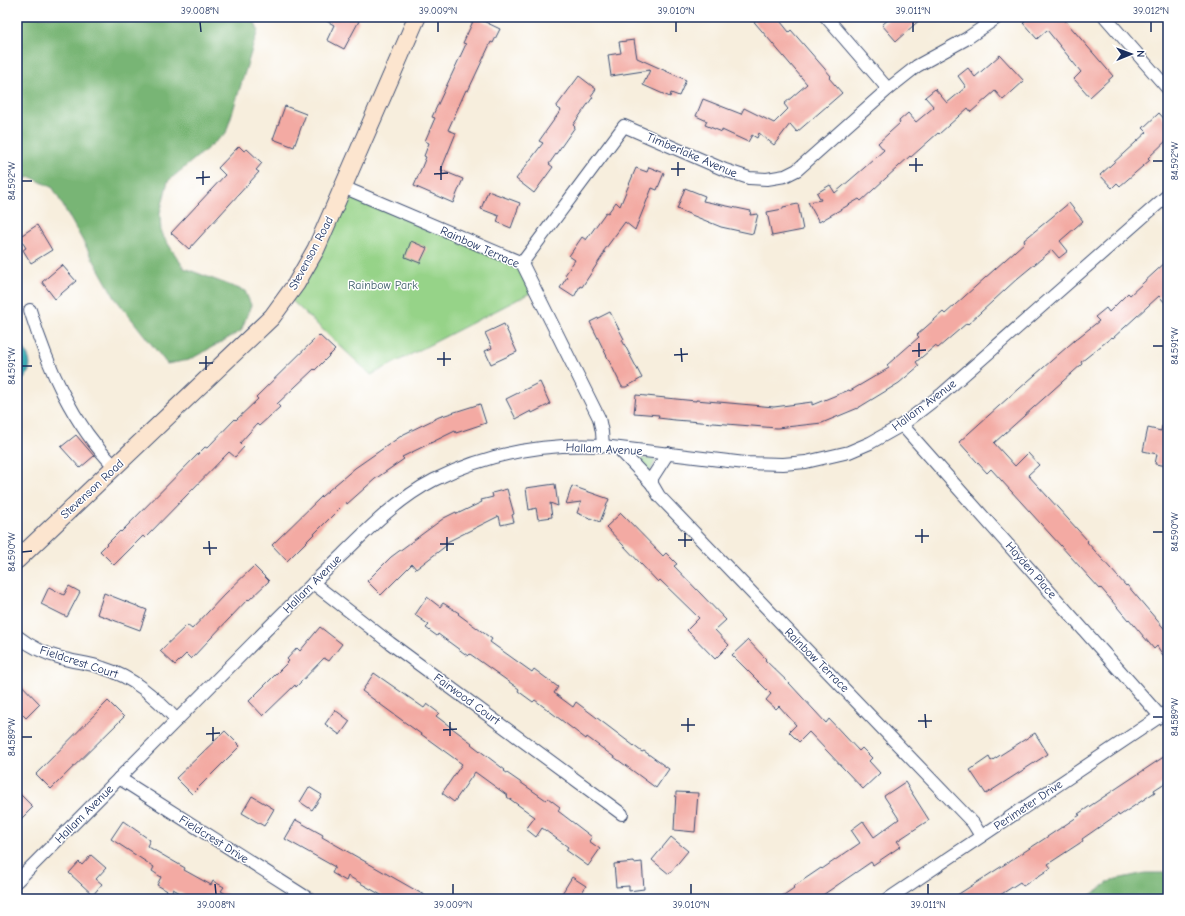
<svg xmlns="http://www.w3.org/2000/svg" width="1185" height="916" font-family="'Comic Neue',sans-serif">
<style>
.green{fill:#96d388;stroke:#588173}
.forest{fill:#78b574;stroke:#4a7269}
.water{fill:#3badb5;stroke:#2b6e8a}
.building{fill:#f3aaa3}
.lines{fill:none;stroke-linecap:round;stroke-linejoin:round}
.street-casing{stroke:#3c4c71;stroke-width:14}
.secondary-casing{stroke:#3c4c71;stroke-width:19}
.street{stroke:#fff;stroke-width:12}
.secondary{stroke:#fce5cf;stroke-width:17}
.ticks{fill:none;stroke:#1b2f5e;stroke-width:1.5}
.labels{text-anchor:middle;stroke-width:3;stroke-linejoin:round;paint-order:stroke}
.street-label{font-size:12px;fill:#1b2f5e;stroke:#fff}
.park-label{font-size:12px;fill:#40606b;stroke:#fff}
.neatline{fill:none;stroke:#1b2f5e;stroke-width:1.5}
.ticks-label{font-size:10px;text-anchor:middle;fill:#1b2f5e}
</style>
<rect width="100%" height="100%" fill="#fff"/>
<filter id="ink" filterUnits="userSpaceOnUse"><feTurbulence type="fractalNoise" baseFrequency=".025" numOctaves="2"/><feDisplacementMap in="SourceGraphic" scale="8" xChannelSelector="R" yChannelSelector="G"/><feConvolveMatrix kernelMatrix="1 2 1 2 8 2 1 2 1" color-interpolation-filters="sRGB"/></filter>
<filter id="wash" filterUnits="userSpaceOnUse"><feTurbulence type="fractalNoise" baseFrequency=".012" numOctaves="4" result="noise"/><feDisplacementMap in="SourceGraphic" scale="16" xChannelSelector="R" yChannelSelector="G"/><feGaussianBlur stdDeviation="0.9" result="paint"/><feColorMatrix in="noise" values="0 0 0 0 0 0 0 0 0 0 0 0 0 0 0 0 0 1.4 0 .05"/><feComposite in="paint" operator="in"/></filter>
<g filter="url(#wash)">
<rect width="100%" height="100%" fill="#f7eedd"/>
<g class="green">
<path d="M343 187 522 263 536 290 371 375 287 296Z"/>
<path d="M640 458 656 459 650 472 640 461Z"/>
</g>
<g class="forest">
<path d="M17 17H253L258 30 226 133 168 181 160 213 161 233 184 268 245 291 251 305 241 331 189 360 167 364 115 298 53 188 31 177 17 180Z"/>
<path d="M1145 873H1168V899H1085L1112 880Z"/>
</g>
<path class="water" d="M17 339C31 356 37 370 17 385Z"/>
<g id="blocks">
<g class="building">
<path d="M319 17H353L359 21 344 49 327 40 334 25Z"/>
<path d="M475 17 500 29 493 43 491 42 468 91 466 90 448 130 456 133 441 170 463 179 453 203 414 186 426 157 424 156 429 143 425 141 435 118 432 117 466 44 463 43Z"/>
<path d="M750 17H777L789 32 791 30 831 76 829 78 842 93 797 132 790 124 774 145 759 133 757 138 752 135 748 142 722 130V132L705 125 707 121 696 116 703 99 741 114 744 108 774 123 788 109 784 104 807 84Z"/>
<path d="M891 17H923L896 41 882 25Z"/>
<path d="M1029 17H1062L1113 76 1090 97 1074 79 1081 72 1047 30 1037 39 1023 23Z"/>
<path d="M634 40 637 58 686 80 679 96 671 93 670 97 643 85 650 70 611 76 608 55 621 53 619 42Z"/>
<path d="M1000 55 1024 81 1003 100 995 91 971 112 968 108 939 134 938 133 911 157 910 156 861 201 859 199 819 222 808 202 821 200 817 193 830 185 835 193 864 168 884 150 878 143 900 123 899 121 908 113 916 122 934 107 925 97 935 89 947 103 966 87 958 76 968 68 975 77Z"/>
<path d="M579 76 596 89 591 96 593 97 573 125 575 127 549 164 553 167 534 193 516 179 543 143 539 141 561 110 556 107Z"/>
<path d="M285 106 306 114 294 147 273 139Z"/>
<path d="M1159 113 1168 123V139L1148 158 1150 160 1120 186 1117 183 1112 188 1100 175 1147 132 1143 128Z"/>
<path d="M239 146 244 151 247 149 262 163 256 170 259 172 189 249 171 233 225 175 218 168Z"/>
<path d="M649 167 664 173 657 190 652 188 635 230 625 222 603 252H605L582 287 580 286 574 297 560 288 567 277 565 275 575 260 569 256 582 237 586 240 606 212 608 213 616 202 620 206 636 168 647 172Z"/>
<path d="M685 188 705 196 703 201 751 211 750 215 758 214 753 234 721 227 677 209Z"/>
<path d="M488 191 520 203 511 228 497 222 499 216 481 209Z"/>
<path d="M1069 203 1083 221 1060 241 1068 251 1059 258 1052 250 1018 278 968 324 967 323 938 348 935 346 916 362 919 366 899 383 858 408 822 423 777 428 675 420 658 418 659 415 634 413 636 395 696 401V400L774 407 812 402V405L849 390 850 391 889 368 887 365 919 337 917 335 943 312 945 314 1025 242 1024 240Z"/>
<path d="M798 204 803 230 772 236 767 212 783 209V207Z"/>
<path d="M37 225 52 250 31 263 23 250 26 248 19 237Z"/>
<path d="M411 241 427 248 420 263 405 257Z"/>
<path d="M1168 260V306L1159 296 1113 338 1112 337 1081 362 1082 364 994 443 1015 466 1028 453 1039 465 1028 475 1088 541 1087 542 1126 586 1127 585 1168 633V663L1157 646 1154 649 1129 619 1128 620 1101 588 1100 589 991 469 987 473 959 442 1018 389H1019L1075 340 1099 321 1095 317 1106 308 1109 312 1128 293 1130 295Z"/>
<path d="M62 265 76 281 55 299 42 282Z"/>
<path d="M610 312 624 339 622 340 642 378 626 387H622L590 322Z"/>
<path d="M504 324 517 352 491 364 485 351 492 348 485 333Z"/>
<path d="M319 335 335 350 315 370 314 369 277 404 280 407 259 426 257 424 240 443 244 447 235 457 229 452 145 538 143 536 114 565 100 551 120 531 121 532 205 447 207 448 235 419 236 420 258 399 256 397Z"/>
<path d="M540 382 550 404 532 413 531 411 516 419 506 399Z"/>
<path d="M480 404 486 423 456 433 455 431 402 457 404 459 375 479 347 504 346 502 287 561 272 545 322 496 355 468 404 434 439 417Z"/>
<path d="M1162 426H1168V466L1155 464 1157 454 1143 451 1148 428 1161 431Z"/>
<path d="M76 435 94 456 80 468 61 447Z"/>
<path d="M555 484 558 506 550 503 552 517 538 519 536 508 529 510 526 488Z"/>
<path d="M572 486 609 499 600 522 577 513 581 502 566 504Z"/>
<path d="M507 489 514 514 512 515 514 522 501 525 499 516 445 543 447 545 416 569 412 564 381 595 367 581 391 557 444 518 456 512 457 514 482 502 481 500 493 497 492 493Z"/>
<path d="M621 513 663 556 666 553 677 564 674 566 726 620 715 630 729 645 715 659 687 630 699 618 660 580 658 582 606 527Z"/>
<path d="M254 566 269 581 249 600 248 599 191 659 186 654 175 665 160 651 187 625 192 629 224 595Z"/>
<path d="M69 586 80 592 67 617 41 604 49 587 64 595Z"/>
<path d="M104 593 147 610 140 630 97 614Z"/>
<path d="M427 597 440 607 443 603 459 613 458 614 492 639 490 642 532 672 534 669 558 687 554 693 573 707 576 702 642 752 644 751 669 769 656 788 587 737 586 739 535 700 533 702 518 691 519 689 470 654 468 656 438 634 437 636 426 628 429 625 415 615Z"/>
<path d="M320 627 342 644 329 661 324 658 296 687 295 685 263 716 249 701 289 661 287 659 297 648 300 651Z"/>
<path d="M748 640 766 659 765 660 790 684 826 723 829 719 859 751 862 748 872 758 869 761 880 773 863 789 809 732 799 742 789 732 796 725 779 706 776 709 766 700 771 694 732 655Z"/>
<path d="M374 673 424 708 427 704 439 713 436 716 472 743 471 744 505 770 504 771 546 800 548 798 560 807 558 811 592 837 589 841 600 849 588 866 566 850 568 847 542 828 536 837 526 829 535 817 507 797 508 796 475 772 454 802 442 793 462 764 362 691Z"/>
<path d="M17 680 40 704 26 718 17 709Z"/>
<path d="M108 701 124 717 51 789 36 774Z"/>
<path d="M335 710 350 721 340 735 325 724Z"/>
<path d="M225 731 240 746 192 794 176 778Z"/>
<path d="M1035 733 1048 754 986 794 970 770 989 757 991 761Z"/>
<path d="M1168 754V781L1154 790 1155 792 1119 816 1118 814 1082 839 1083 841 1048 864 1051 868 1023 886 1020 882 994 899H951L1041 841 1080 815 1078 814Z"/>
<path d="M905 782 929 820 897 841 901 846 873 865 871 862 817 899H778L794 888 793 887 821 868 822 869 860 843 851 830 863 821 874 837 899 819 884 796Z"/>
<path d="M309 787 322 795 312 810 300 802Z"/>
<path d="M17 791 33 807 17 823Z"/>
<path d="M676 792 698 793 695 832 674 830Z"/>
<path d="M252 796 274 809 264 826 242 813Z"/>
<path d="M296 820 323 835 322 837 431 899H388L348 876 346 881 332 873 335 867 285 839Z"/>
<path d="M123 821 150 840 147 846 185 868 184 870 211 885 213 881 224 887 221 891 235 899H191L173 889 171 893 157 885 161 877 152 871 154 867 111 839Z"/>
<path d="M671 837 688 851 669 874 652 860Z"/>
<path d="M91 855 106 868 96 879 102 884 93 895 69 873 79 862 82 865Z"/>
<path d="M634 862V863L642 862 644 889 629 891V886L616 887 614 864Z"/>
<path d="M572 877 586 886 578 899H568L561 895Z"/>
</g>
</g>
</g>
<g filter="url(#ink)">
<use href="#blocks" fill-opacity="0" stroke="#3c4c71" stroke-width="1"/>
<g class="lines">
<g class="street-casing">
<g id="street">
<path d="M826 17 888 89"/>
<path d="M1105 17 1168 89"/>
<path d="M343 187 522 263 599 418 602 432 603 446"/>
<path d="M522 263 624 126 725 170 749 178 767 179 785 176 797 170 888 89 917 66 966 39 998 17"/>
<path d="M30 310C48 368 72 423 115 467"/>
<path d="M902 425 1160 716"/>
<path d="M618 448 652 484 659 496C763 605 868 714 973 823L981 836"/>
<path d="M652 484V478L668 453"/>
<path d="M313 583 390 643 622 814"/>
<path d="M17 636C30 646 45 654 61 658 74 662 89 663 103 668 133 677 155 697 177 720"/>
<path d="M119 778 309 899"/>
<path d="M17 881C104 793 191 705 278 618 300 596 321 575 343 554 370 527 399 498 434 480 486 454 545 443 603 446L745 463 783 464 806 462 849 452 870 443 902 425 942 394 1168 195"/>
<path d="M888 899 1168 711"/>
</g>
</g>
<g class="secondary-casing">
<path id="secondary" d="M17 560 272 317 296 284 316 249 417 17"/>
</g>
<use href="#street" class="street"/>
<use href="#secondary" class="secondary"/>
</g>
</g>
<path class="ticks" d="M200 22 201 32M438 22V32M676 22V32M913 22V32M1151 22V32M916 158V172M1153 161H1163M678 162V176M909 165H923M441 166V180M671 169H685M203 171V185M434 174 448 173M196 178 210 177M22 181H32M919 343V357M1153 346H1163M681 348 682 362M912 351 926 350M444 352V366M674 355 688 354M206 356V370M437 359H451M199 363H213M22 366H32M922 529V543M1153 532H1163M685 533V547M915 536H929M447 537V551M678 540H692M209 541 210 555M440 544H454M203 548H217M22 552 32 551M925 714 926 728M1153 717H1163M688 718V732M918 721H932M450 722V736M681 725H695M213 727V741M443 730 457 729M206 734 220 733M22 737H32M215 884 216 894M453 884V894M691 884V894M928 884V894"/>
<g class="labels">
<g class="street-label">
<text transform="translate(692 155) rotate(23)" y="4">Timberlake Avenue</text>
<text transform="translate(480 247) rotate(24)" y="4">Rainbow Terrace</text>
<text transform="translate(311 253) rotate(-62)" y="4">Stevenson Road</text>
<text transform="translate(924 405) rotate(-37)" y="4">Hallam Avenue</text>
<text transform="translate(604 449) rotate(3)" y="4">Hallam Avenue</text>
<text transform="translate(92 489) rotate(-43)" y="4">Stevenson Road</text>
<text transform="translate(1031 570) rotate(49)" y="4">Hayden Place</text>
<text transform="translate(312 584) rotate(-45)" y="4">Hallam Avenue</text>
<text transform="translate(817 660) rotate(45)" y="4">Rainbow Terrace</text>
<text transform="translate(79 662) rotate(18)" y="4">Fieldcrest Court</text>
<text transform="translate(467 699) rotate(36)" y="4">Fairwood Court</text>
<text transform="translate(1028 805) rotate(-34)" y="4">Perimeter Drive</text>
<text transform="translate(84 814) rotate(-45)" y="4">Hallam Avenue</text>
<text transform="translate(214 839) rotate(32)" y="4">Fieldcrest Drive</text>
</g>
<g class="park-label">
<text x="383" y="289">Rainbow Park</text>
</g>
</g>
<rect width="1185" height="916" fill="none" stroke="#fff" stroke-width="44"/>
<g transform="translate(1131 54) rotate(89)" stroke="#ffffff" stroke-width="3" paint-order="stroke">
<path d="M0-3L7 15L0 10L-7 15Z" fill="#1b2f5e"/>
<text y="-6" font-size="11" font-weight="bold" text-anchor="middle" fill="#1b2f5e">N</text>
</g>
<rect x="22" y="22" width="1141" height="872" class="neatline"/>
<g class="ticks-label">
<text x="200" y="14">39.008°N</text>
<text x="438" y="14">39.009°N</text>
<text x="676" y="14">39.010°N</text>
<text x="913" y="14">39.011°N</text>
<text x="1151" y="14">39.012°N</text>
<text transform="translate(1174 161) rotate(-90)" y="4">84.592°W</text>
<text transform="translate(11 181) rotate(-90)" y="4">84.592°W</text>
<text transform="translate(1174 346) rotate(-90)" y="4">84.591°W</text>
<text transform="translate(11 366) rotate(-90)" y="4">84.591°W</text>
<text transform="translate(1174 532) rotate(-90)" y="4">84.590°W</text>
<text transform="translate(11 552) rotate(-90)" y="4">84.590°W</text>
<text transform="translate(1174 717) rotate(-90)" y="4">84.589°W</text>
<text transform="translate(11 737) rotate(-90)" y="4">84.589°W</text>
<text x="216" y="908">39.008°N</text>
<text x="453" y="908">39.009°N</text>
<text x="691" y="908">39.010°N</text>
<text x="928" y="908">39.011°N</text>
</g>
</svg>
